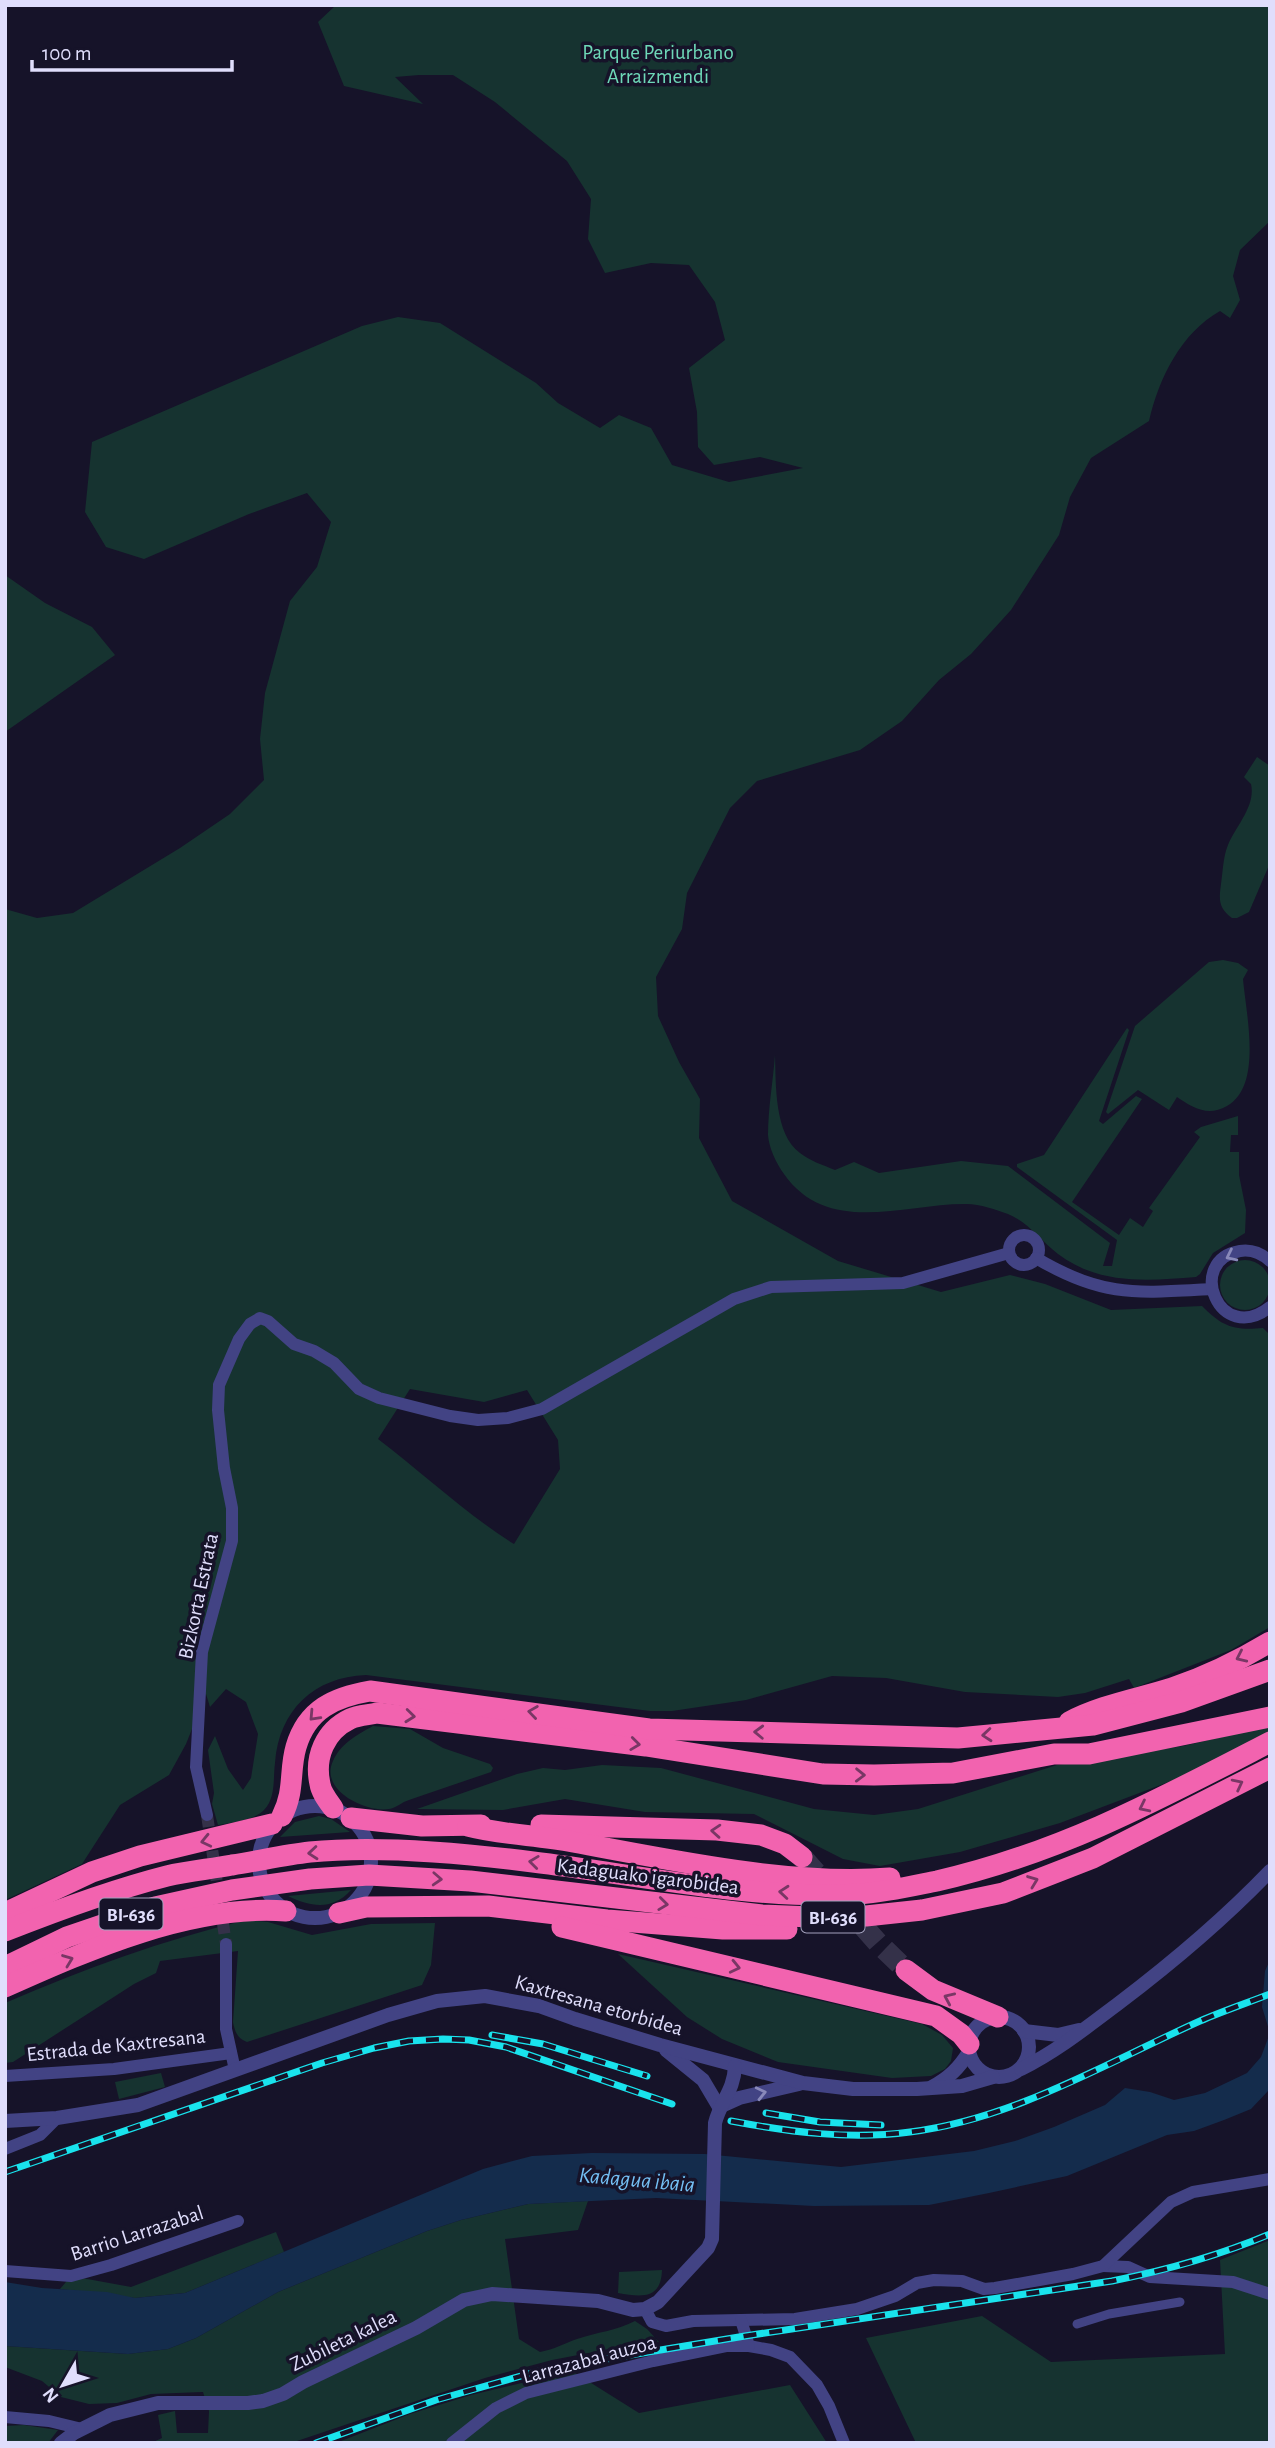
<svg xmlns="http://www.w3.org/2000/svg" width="1275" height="2448" font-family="'Alegreya Sans',sans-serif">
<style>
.green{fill:#163330;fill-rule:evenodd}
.water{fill:#142c4c}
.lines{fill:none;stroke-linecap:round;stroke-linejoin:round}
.minor-tunnel{stroke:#343149;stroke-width:12;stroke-dasharray:12 6;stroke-linecap:butt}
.motorway-tunnel{stroke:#343149;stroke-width:21;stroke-dasharray:21 10;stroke-linecap:butt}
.pedestrian{stroke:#424384;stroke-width:9}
.minor{stroke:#424384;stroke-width:12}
.tertiary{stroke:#424384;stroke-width:14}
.motorway{stroke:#f263af;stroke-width:21}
.rail-casing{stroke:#19e3ed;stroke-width:7}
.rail{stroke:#161329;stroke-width:4.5;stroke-dasharray:13;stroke-linecap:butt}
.oneway{stroke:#8989ba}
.oneway2{stroke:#793765}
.labels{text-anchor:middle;stroke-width:7;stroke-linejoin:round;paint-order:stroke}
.shield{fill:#161329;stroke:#a3a1bd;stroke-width:2}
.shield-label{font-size:19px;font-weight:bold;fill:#e0defc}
.park-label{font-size:21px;fill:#6ed8b8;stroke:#161329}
.street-label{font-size:21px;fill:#e0defc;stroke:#161329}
.water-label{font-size:23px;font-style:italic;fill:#74bff4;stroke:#161329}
</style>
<rect width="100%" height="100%" fill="#161329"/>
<g class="green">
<path d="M336 5H1270V221L1240 250 1233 276 1240 300 1230 318 1220 311C1181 333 1159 378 1149 421L1091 458 1070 497 1059 535 1011 610 971 654 939 680 902 721 860 750 757 781 730 808 687 893 682 929 656 977 658 1016 679 1062 700 1099 699 1138 732 1201 838 1261 941 1292 1010 1275 1045 1284 1111 1310 1202 1306C1222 1326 1233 1331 1263 1328L1270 1335V1627L1231 1650 1134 1688 1129 1679 1085 1693 1058 1697 965 1692 886 1678 832 1676 746 1700 672 1711H650L366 1675C314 1677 279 1710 275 1763 273 1778 276 1798 264 1810 253 1821 233 1822 218 1825L212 1804 214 1793 208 1750 215 1736 228 1769 243 1790 251 1778 258 1734 246 1702 226 1689 210 1707 206 1694 186 1744 169 1775 120 1805 82 1864 5 1900V909L37 918 73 913 180 848 230 814 264 780 260 739 265 693 290 601 317 567 331 522 307 493 249 514 144 559 106 547 85 512 92 442 362 326 398 317 440 323 536 383 558 403 600 428 619 415 651 428 672 465 729 482 803 468 760 457 714 465 698 447 697 412 689 368 725 340 715 302 689 265 651 263 605 273 588 239 591 199 567 161 495 102 453 75H419L395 77 423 104 344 86 318 22ZM410 1389 484 1402 527 1390 558 1440 560 1469 514 1544C466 1514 424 1474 378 1439Z"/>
<path d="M5 575 45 603 92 627 115 655 5 732Z"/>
<path d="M1257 757 1270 766V863L1249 912 1237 918H1232C1218 908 1219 899 1221 884 1223 871 1223 857 1228 845 1236 826 1256 806 1251 784L1244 777Z"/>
<path d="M1223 960 1238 963 1248 970 1243 979C1246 1014 1263 1086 1227 1106 1208 1117 1193 1108 1177 1097L1169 1110 1138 1090 1108 1114 1106 1112 1135 1026 1209 962Z"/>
<path d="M1127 1028 1129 1030 1099 1121 1103 1124 1136 1096 1142 1099 1072 1202 1119 1235 1130 1218 1143 1227 1153 1211 1149 1208 1200 1137 1194 1132 1201 1127 1238 1116V1135H1231L1230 1152H1239V1175L1246 1210 1245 1233 1213 1253 1200 1274 1196 1277C1147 1281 1099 1285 1058 1254 1041 1241 1029 1223 1008 1214 997 1210 979 1204 967 1204 905 1203 828 1237 784 1174 776 1163 769 1148 768 1135 768 1109 773 1081 775 1055 776 1084 774 1134 800 1153 810 1161 823 1165 835 1170L854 1162 879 1173 961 1161 1008 1166 1110 1243 1103 1266H1112L1117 1240 1017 1167V1164L1044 1155Z"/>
<circle cx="1245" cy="1285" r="25"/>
<path d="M373 1726 410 1729 443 1748 490 1764 493 1768 491 1772C464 1781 436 1791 409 1800 402 1802 396 1808 389 1809 366 1813 319 1790 333 1761 341 1743 357 1735 373 1726Z"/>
<path d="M1270 1726V1732L1179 1778 1060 1823 960 1852 880 1866 843 1859 754 1814 645 1812 565 1799 503 1810 417 1809 517 1774 543 1768 565 1770 602 1765 661 1768 814 1809 874 1815 918 1809 1057 1765 1183 1746Z"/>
<path d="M319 1816 331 1819 350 1832 280 1837 295 1822Z"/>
<path d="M351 1890C332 1911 311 1907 288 1896Z"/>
<path d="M246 1920 268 1922 312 1935 371 1924 435 1923 431 1965 422 1985 247 2042C237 2038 235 2032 233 2022L238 1951 160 1961 156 1973 134 1984 13 2062 5 2063V2003C84 1969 163 1940 246 1920Z"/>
<path d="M618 1954 922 2024 942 2035 953 2048 951 2061 945 2069 931 2076 892 2078 778 2062 722 2039 687 2017Z"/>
<path d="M161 2073 165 2087 119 2099 115 2082Z"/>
<path d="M588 2201 578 2230 505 2239 519 2339 540 2352C555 2349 563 2344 577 2339 597 2332 616 2331 635 2321L647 2329 659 2342 630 2345 552 2360 485 2378 291 2443H151L162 2438 158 2415 175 2411 177 2433H208L209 2411 203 2392 151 2394 117 2403 89 2404 61 2397 42 2381 5 2367V2346L128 2354 168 2349 196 2338 278 2292 427 2231 461 2220 528 2204Z"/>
<path d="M276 2232 284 2252 185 2293 135 2298 60 2289 71 2276 131 2287Z"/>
<path d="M1270 2240V2443H916L866 2338 982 2316 1051 2362 1225 2354 1220 2260Z"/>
<path d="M662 2270C661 2300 641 2297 618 2293L619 2272Z"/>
<path d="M572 2371 639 2413 790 2385 827 2443H336L410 2414 471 2395Z"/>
<path d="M24 2425 58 2430 48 2443H5V2426Z"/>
</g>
<path class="water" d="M1270 1960V2088L1268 2091 1251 2109 1224 2120 1194 2131 1167 2135 1067 2176 989 2193 929 2205 814 2206 656 2198 528 2204 461 2220 427 2231 278 2292 196 2338 168 2349 128 2354 5 2346V2282L42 2288 107 2292 135 2298 185 2293 483 2169 532 2156 592 2153 705 2154 841 2167 974 2151 1015 2141 1054 2127 1105 2105 1125 2088 1150 2092 1174 2100 1205 2093 1247 2073 1261 2057 1270 2033 1262 2007 1265 1971Z"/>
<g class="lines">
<path class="minor-tunnel" d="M207 1815 226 1944"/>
<path class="motorway-tunnel" d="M802 1857 878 1943 906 1970"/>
<path class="pedestrian" d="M1077 2324 1109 2314 1180 2302"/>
<g class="minor">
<circle cx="1024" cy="1250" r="15"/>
<path d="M1036 1258C1103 1298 1137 1293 1212 1289"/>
<path d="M1270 1261C1261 1253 1252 1249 1240 1251 1185 1260 1219 1347 1270 1307"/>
<path d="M207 1815 196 1767 202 1652 232 1541V1508L224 1468 218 1410 219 1385 239 1339 250 1324 260 1318 268 1321 294 1344 314 1351 334 1363 359 1389 379 1398 450 1416 478 1420 508 1418 542 1409 734 1299 771 1287 903 1283 1009 1253"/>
<path d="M226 1944V2029L235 2070"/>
<path d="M5 2076 114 2069 231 2053"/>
<path d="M5 2149 40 2135 57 2118"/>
<path d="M1103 2266 1128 2267 1150 2277 1233 2282 1270 2294"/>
<path d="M5 2271 71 2276 111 2265 238 2221"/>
<path d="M645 2309 652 2322 666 2326 693 2321 795 2319 857 2309 895 2296 917 2283 934 2280 962 2281 984 2289 995 2288 1073 2274 1103 2266 1171 2202 1193 2192 1270 2179"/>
<path d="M741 2320 749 2346 771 2350 790 2357 817 2385 829 2406 844 2443"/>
<path d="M5 2417 49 2421 82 2429"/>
<path d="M452 2443 496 2408 526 2393 653 2361 726 2346H749"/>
</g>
<g class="tertiary">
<circle cx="315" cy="1862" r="56"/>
<circle cx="999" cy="2047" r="30"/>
<path d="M1024 2031 1058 2035 1079 2030"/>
<path d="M666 2050 703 2080 719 2107"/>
<path d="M1021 2069C1057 2051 1087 2027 1119 2003 1173 1962 1223 1920 1270 1871"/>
<path d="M932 2087C949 2078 959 2068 969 2052"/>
<path d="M719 2107 739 2098 799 2084"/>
<path d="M5 2121 57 2118 138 2105 388 2015 437 2001 485 1996 539 2006 575 2019 660 2045 803 2083 853 2089H917L962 2086 993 2077"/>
<path d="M61 2443 74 2433 110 2415 158 2403H248L263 2401 283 2394 303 2382 416 2328 464 2300 492 2294 598 2301 633 2310 645 2309 658 2302 708 2248 712 2239 715 2123C721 2100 734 2091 735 2066"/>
</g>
<g class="motorway">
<path d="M1069 1722C1101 1705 1137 1699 1172 1688 1205 1677 1240 1660 1270 1642"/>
<path d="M333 1808C328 1801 321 1792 320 1784 314 1757 325 1731 350 1719 358 1715 368 1715 377 1713L646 1746 823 1774 874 1775 953 1773 1054 1754H1089L1270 1717"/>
<path d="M282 1816C295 1791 289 1771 296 1747 307 1709 335 1697 370 1691L649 1729 958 1738 1093 1725 1181 1702 1270 1670"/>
<path d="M351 1818 422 1826 481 1825"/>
<path d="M541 1825 717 1830 761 1835 785 1844 802 1857"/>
<path d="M468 1826C502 1835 538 1835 573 1842 672 1860 790 1886 890 1878"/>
<path d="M5 1913 92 1872 140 1856 272 1824"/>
<path d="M339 1913 366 1907 488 1906 607 1920 723 1929H787"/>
<path d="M562 1927 936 2016 961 2034 969 2044"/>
<path d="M5 1931C58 1910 112 1890 167 1876 188 1871 211 1869 232 1865 258 1861 284 1855 310 1852 379 1845 463 1853 533 1862 640 1875 751 1900 860 1894 886 1892 912 1886 937 1881 1060 1853 1160 1799 1270 1742"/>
<path d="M5 1967 67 1937 155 1907 232 1890 310 1879 369 1875 470 1881 762 1915 812 1917 866 1916 922 1910 1003 1893 1093 1858 1270 1768"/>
<path d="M906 1970 933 1990 998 2017"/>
<path d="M5 1987C90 1949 192 1904 286 1911"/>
</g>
<g class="rail-casing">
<g id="rail">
<path d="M492 2035 543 2044 647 2076"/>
<path d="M766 2113 820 2122 881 2125"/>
<path d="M731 2121C790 2132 849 2140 910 2132 1014 2119 1106 2063 1200 2021 1223 2011 1247 2003 1270 1994"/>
<path d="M5 2172 322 2063 374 2048 409 2041 443 2039 469 2040 506 2047 672 2104"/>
<path d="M316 2443 436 2400 546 2369 745 2336 1112 2281C1167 2270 1218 2256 1270 2234"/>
</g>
</g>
<use href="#rail" class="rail"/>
</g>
<defs><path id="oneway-chevron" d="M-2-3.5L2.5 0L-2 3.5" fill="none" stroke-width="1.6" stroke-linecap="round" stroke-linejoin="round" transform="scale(1.75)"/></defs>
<g class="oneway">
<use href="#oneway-chevron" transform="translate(1231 1256) rotate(154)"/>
<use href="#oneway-chevron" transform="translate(761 2093) rotate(-13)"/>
</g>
<g class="oneway2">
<use href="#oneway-chevron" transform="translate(1241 1657) rotate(155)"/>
<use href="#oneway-chevron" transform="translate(533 1712) rotate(-172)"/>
<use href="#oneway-chevron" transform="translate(314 1716) rotate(133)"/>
<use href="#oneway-chevron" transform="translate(410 1716) rotate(6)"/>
<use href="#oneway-chevron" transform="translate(759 1732) rotate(-178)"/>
<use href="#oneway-chevron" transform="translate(987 1735) rotate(175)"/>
<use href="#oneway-chevron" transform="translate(635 1744) rotate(7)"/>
<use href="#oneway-chevron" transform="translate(860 1775) rotate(1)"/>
<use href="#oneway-chevron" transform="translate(1238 1784) rotate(-27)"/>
<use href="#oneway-chevron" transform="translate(1144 1807) rotate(154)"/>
<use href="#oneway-chevron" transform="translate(716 1831) rotate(-176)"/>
<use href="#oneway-chevron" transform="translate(206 1841) rotate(167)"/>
<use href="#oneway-chevron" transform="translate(313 1853) rotate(175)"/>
<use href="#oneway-chevron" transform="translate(534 1862) rotate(-173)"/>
<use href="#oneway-chevron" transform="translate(437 1879) rotate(3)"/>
<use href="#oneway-chevron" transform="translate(1033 1881) rotate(-21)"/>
<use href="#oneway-chevron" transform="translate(784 1892) rotate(-175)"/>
<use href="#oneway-chevron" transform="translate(663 1904) rotate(7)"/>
<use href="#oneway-chevron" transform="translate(68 1960) rotate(-21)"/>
<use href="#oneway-chevron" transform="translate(735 1967) rotate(13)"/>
<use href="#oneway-chevron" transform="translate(949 1998) rotate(-156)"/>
</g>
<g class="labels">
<g class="shield">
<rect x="99.5" y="1898.5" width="63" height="31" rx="5"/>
<rect x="801.5" y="1901.5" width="63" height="31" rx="5"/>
</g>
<g class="shield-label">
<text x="131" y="1921">BI-636</text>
<text x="833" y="1924">BI-636</text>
</g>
<g class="park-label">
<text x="658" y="59">Parque Periurbano<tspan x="658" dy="24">Arraizmendi</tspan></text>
</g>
<g class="street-label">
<text transform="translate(198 1596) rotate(-78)" y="7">Bizkorta Estrata</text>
<text transform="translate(648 1876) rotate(7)" y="7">Kadaguako igarobidea</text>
<text transform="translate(599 2005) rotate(16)" y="7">Kaxtresana etorbidea</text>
<text transform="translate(116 2045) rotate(-6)" y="7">Estrada de Kaxtresana</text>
<text transform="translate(137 2233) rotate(-18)" y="7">Barrio Larrazabal</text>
<text transform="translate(343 2340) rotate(-26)" y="7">Zubileta kalea</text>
<text transform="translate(589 2359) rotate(-15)" y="7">Larrazabal auzoa</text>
</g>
<g class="water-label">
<text transform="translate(637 2179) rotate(5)" y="8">Kadagua ibaia</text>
</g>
</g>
<rect width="1275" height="2448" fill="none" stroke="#e0defc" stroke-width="14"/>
<g transform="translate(63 2385) rotate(231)" stroke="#161329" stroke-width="5" paint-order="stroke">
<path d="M0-5L12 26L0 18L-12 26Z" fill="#e0defc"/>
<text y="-10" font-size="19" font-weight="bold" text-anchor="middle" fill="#e0defc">N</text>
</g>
<path d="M32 60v10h200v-10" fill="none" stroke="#e0defc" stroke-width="3.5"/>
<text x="42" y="60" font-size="21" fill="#e0defc" stroke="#161329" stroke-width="5" paint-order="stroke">100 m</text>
</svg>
